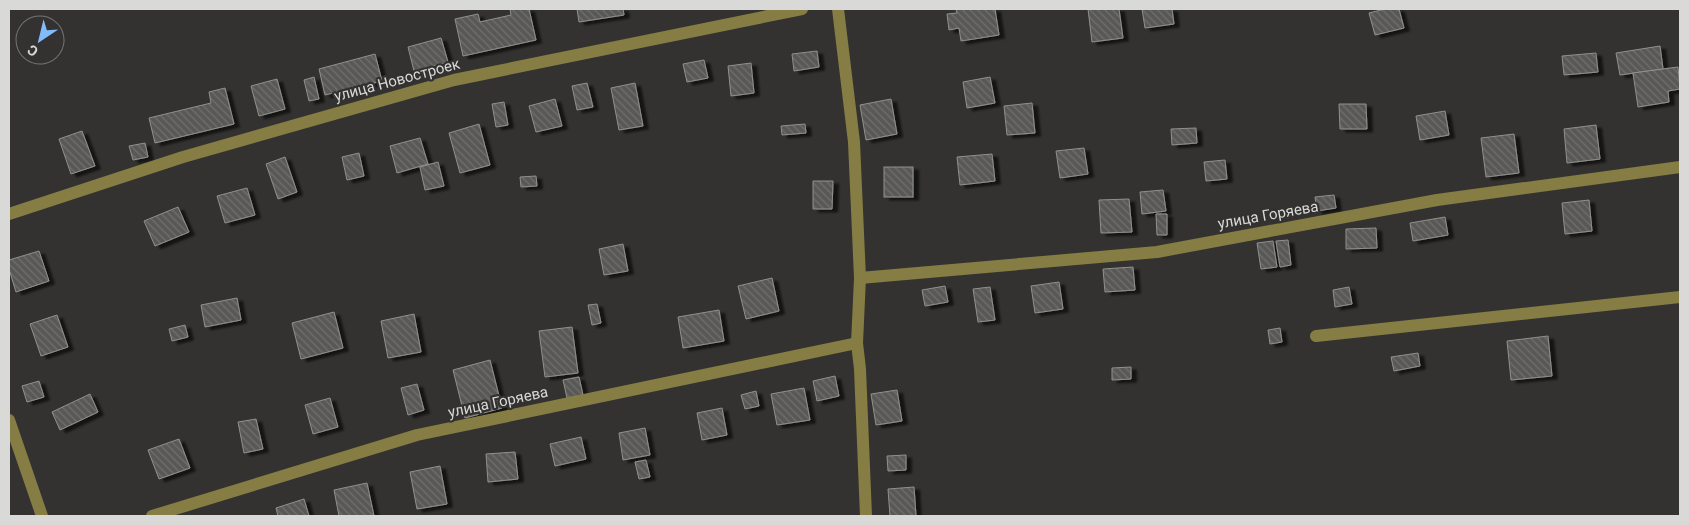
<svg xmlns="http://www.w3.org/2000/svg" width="1689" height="525" font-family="Roboto,sans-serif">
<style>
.building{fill:url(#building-back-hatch);stroke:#91908d;filter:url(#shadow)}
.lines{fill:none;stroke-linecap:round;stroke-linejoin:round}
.minor{stroke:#857d43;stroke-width:12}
.labels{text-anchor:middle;stroke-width:4.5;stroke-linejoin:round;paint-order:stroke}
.street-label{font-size:15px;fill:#d9d9d7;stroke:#333230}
</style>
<defs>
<pattern id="building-back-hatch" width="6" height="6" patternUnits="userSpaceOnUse" patternTransform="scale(1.25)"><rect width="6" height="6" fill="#595856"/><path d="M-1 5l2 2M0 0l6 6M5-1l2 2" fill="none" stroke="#706f6e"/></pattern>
<filter id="shadow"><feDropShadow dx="5.5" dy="3" stdDeviation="1" flood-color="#0009"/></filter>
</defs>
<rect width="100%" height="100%" fill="#333230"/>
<g class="building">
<path d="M510 9H529L536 40 463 56 455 19 478 14 480 22 511 15Z"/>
<path d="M577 9H623L624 15 579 22Z"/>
<path d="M956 9H995L999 35 961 41 959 28 949 30 947 14 957 13Z"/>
<path d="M1088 9H1119L1123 38 1092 42Z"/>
<path d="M1142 9H1172L1174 24 1145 28Z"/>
<path d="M1385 9H1399L1404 28 1375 35 1369 13Z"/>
<path d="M441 38 448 62 414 71 408 47Z"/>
<path d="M1660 46 1663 69 1620 75 1616 53Z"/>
<path d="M817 51 819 67 794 71 792 54Z"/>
<path d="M1596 53 1598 72 1564 75 1562 56Z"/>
<path d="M375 54 382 81 325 95 319 69Z"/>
<path d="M704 60 708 78 687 82 683 64Z"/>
<path d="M751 63 754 93 731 96 728 66Z"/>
<path d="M1678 67 1680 89 1668 91 1669 102 1638 107 1633 73Z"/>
<path d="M314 77 319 99 309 101 304 80Z"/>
<path d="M990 77 995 103 967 108 963 82Z"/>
<path d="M277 79 285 109 259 116 251 86Z"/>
<path d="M587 83 593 107 577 110 572 86Z"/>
<path d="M635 83 643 126 619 130 611 88Z"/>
<path d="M225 88 234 124 155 143 149 118 211 103 209 92Z"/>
<path d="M555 99 562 126 536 132 529 106Z"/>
<path d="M891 99 897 134 866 140 860 105Z"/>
<path d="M504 102 508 125 496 127 492 104Z"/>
<path d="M1032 103 1035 133 1007 135 1004 106Z"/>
<path d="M1339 104H1366L1367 129H1340Z"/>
<path d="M1445 111 1449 135 1420 140 1416 116Z"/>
<path d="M479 124 490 165 460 173 449 133Z"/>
<path d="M805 124 806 133 782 135 781 126Z"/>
<path d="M1596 125 1600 159 1567 163 1564 129Z"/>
<path d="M1196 128 1197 143 1172 145 1171 129Z"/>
<path d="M82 131 95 166 71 174 59 139Z"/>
<path d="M1514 134 1519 173 1486 177 1481 138Z"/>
<path d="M420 138 428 164 397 173 390 146Z"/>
<path d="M145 143 148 157 133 160 129 146Z"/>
<path d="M1084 148 1088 174 1060 178 1056 151Z"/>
<path d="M359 153 364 176 347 180 342 157Z"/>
<path d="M992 154 995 181 960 185 957 157Z"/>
<path d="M285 157 297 192 278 199 266 164Z"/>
<path d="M1225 160 1227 179 1206 181 1204 162Z"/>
<path d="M438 162 444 186 425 190 420 167Z"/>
<rect x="884" y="167" width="29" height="30"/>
<path d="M536 176 537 186 521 187 520 177Z"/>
<path d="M813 181H833L832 209H813Z"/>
<path d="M247 188 255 215 225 223 217 196Z"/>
<path d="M1163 190 1166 211 1142 214 1140 192Z"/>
<path d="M1334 195 1336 208 1317 211 1315 197Z"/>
<path d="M1129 199 1132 232 1101 233 1099 200Z"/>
<path d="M1589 200 1592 231 1565 234 1562 203Z"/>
<path d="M178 207 189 232 155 246 144 221Z"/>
<path d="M1156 214H1167V235H1157Z"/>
<path d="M1445 217 1448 235 1413 241 1410 223Z"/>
<path d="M1376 228 1377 248 1346 249V229Z"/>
<path d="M1288 240 1291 265 1280 267 1276 241Z"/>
<path d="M1273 241 1277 267 1261 269 1257 243Z"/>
<path d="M623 244 628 271 604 275 599 249Z"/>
<path d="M39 251 49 281 16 292 9 269V260Z"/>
<path d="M1133 267 1135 290 1105 292 1103 269Z"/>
<path d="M772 278 779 311 746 319 738 286Z"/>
<path d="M1059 282 1063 309 1035 313 1031 286Z"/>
<path d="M945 286 948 302 925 306 922 290Z"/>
<path d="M990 287 995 320 978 322 973 289Z"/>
<path d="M1349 287 1352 304 1335 307 1333 290Z"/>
<path d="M237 298 241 320 205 327 201 305Z"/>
<path d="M597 304 601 323 592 325 588 305Z"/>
<path d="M719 310 724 341 683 348 678 317Z"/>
<path d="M334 312 343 348 301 359 292 323Z"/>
<path d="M414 314 421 352 388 358 381 321Z"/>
<path d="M57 315 68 347 41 356 30 324Z"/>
<path d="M185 325 188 337 172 341 169 329Z"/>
<path d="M572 327 578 373 545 377 539 331Z"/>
<path d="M1280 328 1282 342 1270 344 1268 330Z"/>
<path d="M1548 336 1552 376 1511 380 1507 341Z"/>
<path d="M1418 353 1420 366 1394 371 1391 357Z"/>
<path d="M490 360 502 408 465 418 453 370Z"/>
<path d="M1131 367V379L1112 380V368Z"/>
<path d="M835 376 839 396 817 401 813 381Z"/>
<path d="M579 377 583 395 567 398 563 380Z"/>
<path d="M39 381 44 397 27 402 22 386Z"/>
<path d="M417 384 424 410 408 415 401 388Z"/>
<path d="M804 388 810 420 777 425 771 394Z"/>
<path d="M897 390 902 421 876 425 871 394Z"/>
<path d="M756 391 759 406 745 409 741 395Z"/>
<path d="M90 394 98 412 60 430 52 412Z"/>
<path d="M330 398 338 427 313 434 305 405Z"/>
<path d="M722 408 727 435 702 440 697 413Z"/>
<path d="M256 419 263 449 244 453 238 422Z"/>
<path d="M645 428 650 455 623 460 619 433Z"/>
<path d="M581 437 586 459 555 466 550 444Z"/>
<path d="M179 439 190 468 159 479 148 450Z"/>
<path d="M515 452 518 479 488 482 486 454Z"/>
<path d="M906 455V470L888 471 887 456Z"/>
<path d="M646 460 650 477 639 479 635 462Z"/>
<path d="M440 466 447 504 417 509 410 472Z"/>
<path d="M367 483 374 516H339L334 490Z"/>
<path d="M914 487 916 516H890L888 489Z"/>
<path d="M304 499 309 516H278L276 508Z"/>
</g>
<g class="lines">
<g class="minor">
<path d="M838 9 854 142 860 278 857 343 860 369 866 516"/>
<path d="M9 214 183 157 454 80 802 9"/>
<path d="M860 278 1157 252 1437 200 1680 167"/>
<path d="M1316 336 1680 297"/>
<path d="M9 420 42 516"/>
<path d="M152 516 417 435 857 343"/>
</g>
</g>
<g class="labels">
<g class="street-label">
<text transform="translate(397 80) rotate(-15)" y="5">улица Новостроек</text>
<text transform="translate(1268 215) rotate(-10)" y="5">улица Горяева</text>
<text transform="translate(498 402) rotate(-12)" y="5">улица Горяева</text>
</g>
</g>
<rect width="1689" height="525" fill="none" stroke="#d9d9d7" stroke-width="20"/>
<g transform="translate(40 40) rotate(215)"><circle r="24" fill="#333230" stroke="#757573"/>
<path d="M0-4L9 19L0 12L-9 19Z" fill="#83bcfb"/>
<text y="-8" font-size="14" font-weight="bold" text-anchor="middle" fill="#d9d9d7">С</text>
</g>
</svg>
